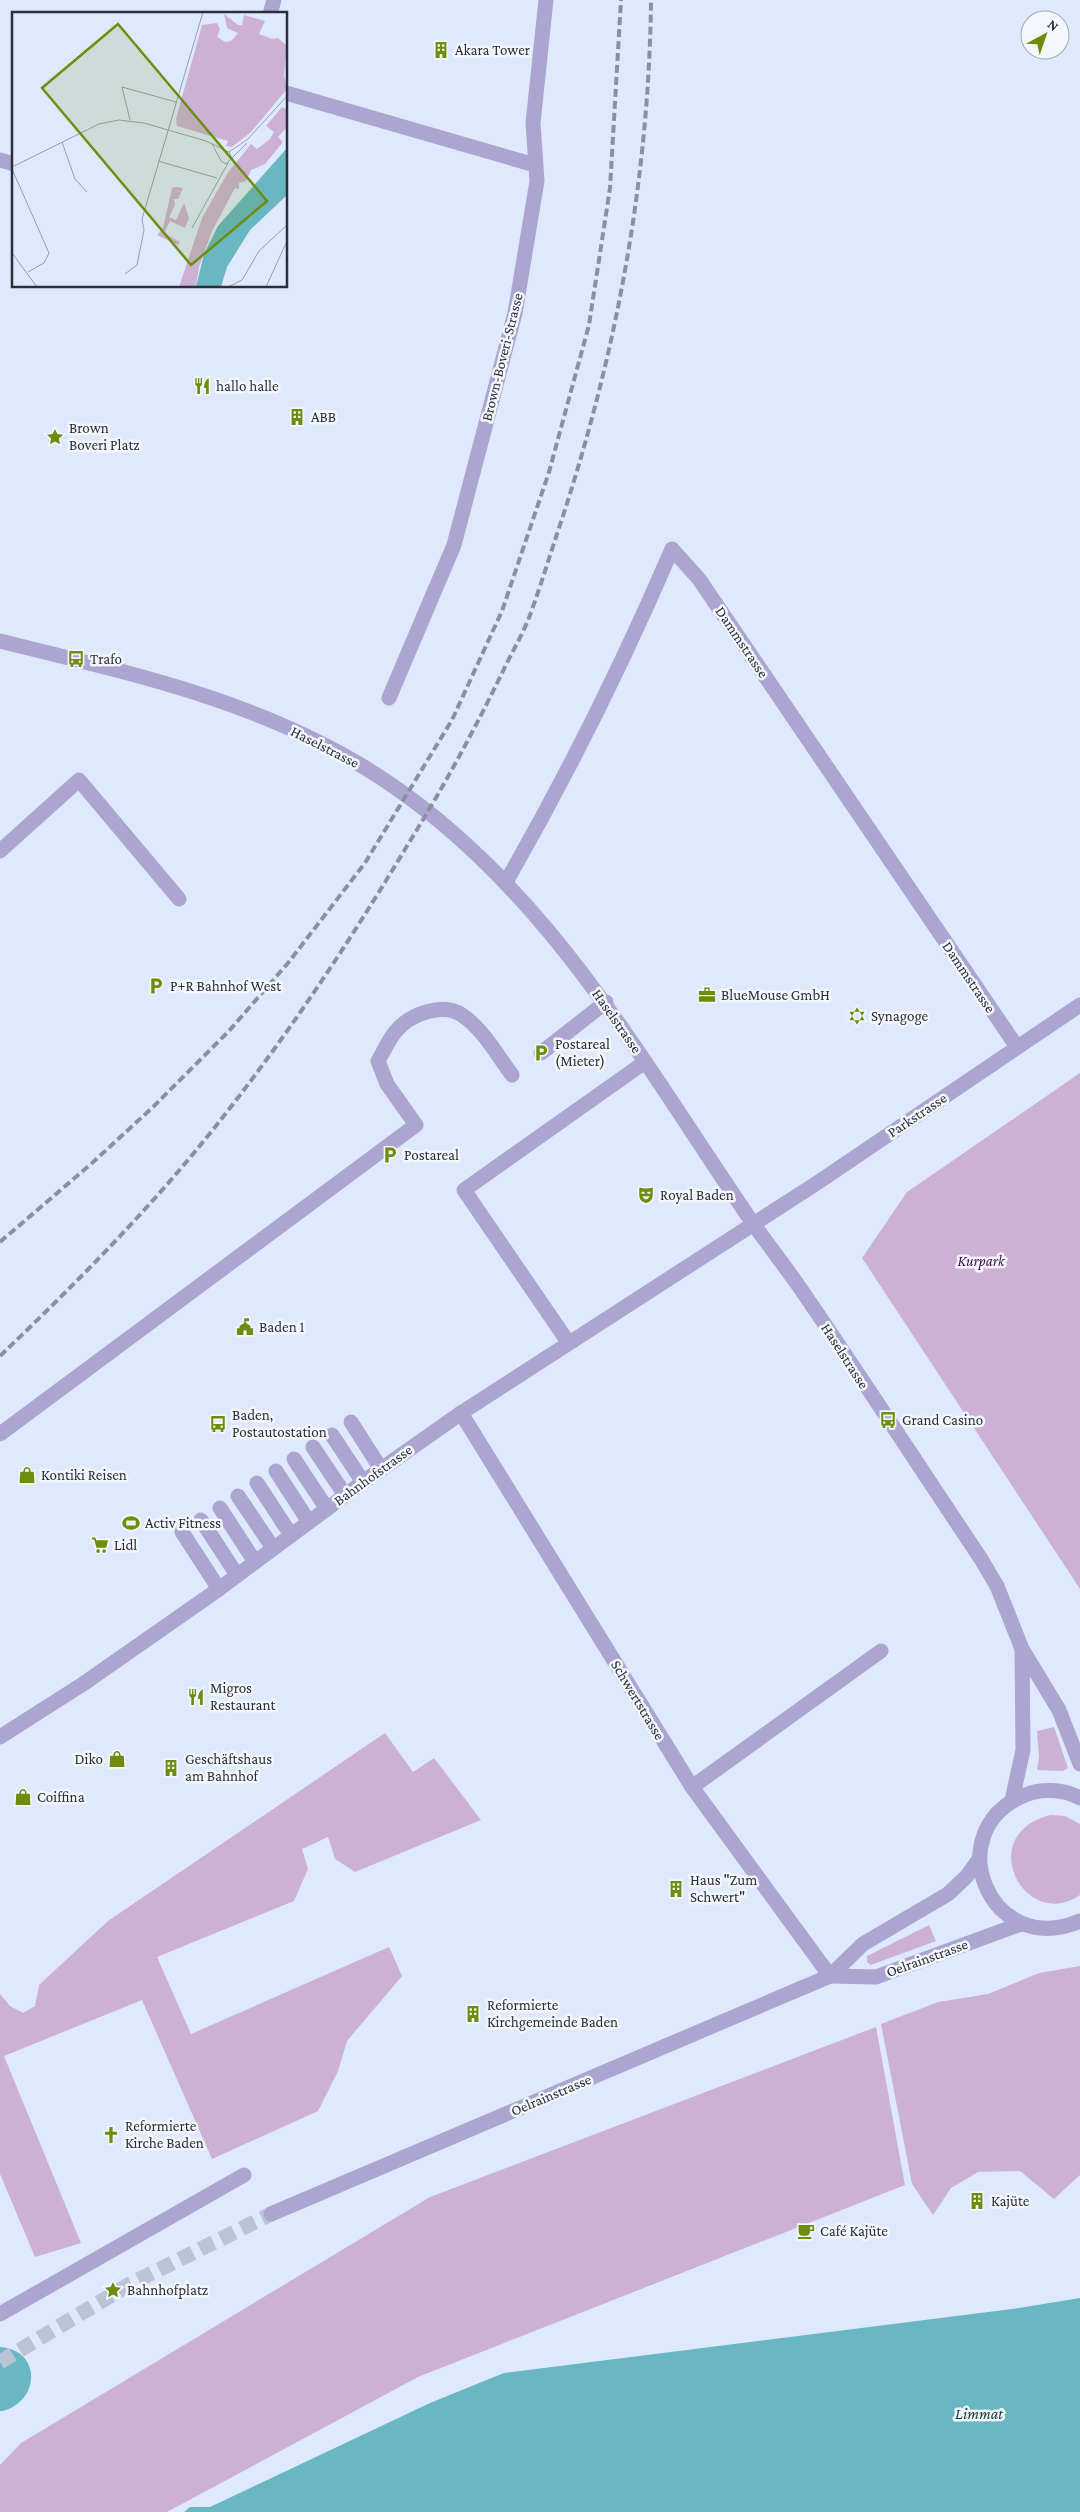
<svg xmlns="http://www.w3.org/2000/svg" width="1080" height="2512" font-family="'Crimson Pro',serif">
<style>
.green{fill:#ccb1d4}
.water{fill:#68b7c2}
.lines{fill:none;stroke-linecap:round;stroke-linejoin:round}
.street-tunnel{stroke:#bbc4d6;stroke-width:15;stroke-dasharray:15 8;stroke-linecap:butt}
.lane{stroke:#aba5d0;stroke-width:15}
.street{stroke:#aba5d0;stroke-width:15}
.rail{stroke:#8991a0;stroke-width:4;stroke-dasharray:8 4;stroke-linecap:butt}
.labels{text-anchor:middle;stroke-width:5;stroke-linejoin:round;paint-order:stroke}
.poi-label{font-size:15px;fill:#2a2f38;stroke:#f3f6fb;text-anchor:start}
.street-label{font-size:15px;fill:#2a2f38;stroke:#f3f6fb}
.park-label{font-size:15px;font-style:italic;fill:#3f114b;stroke:#f3f6fb}
.water-label{font-size:16px;font-style:italic;fill:#153b40;stroke:#f3f6fb}
.inset-road{fill:none;stroke:#979fae;stroke-width:1}
.view{fill:#6e8c0d;fill-opacity:0.15;stroke:#6e8c0d;stroke-width:2.5}
.inset-edge{fill:none;stroke:#2a2f38;stroke-width:2.5}
</style>
<rect width="100%" height="100%" fill="#dfe9fd"/>
<g class="green">
<path d="M1080 1073V1589L862 1258 907 1192Z"/>
<path d="M1054 1727 1068 1768 1063 1771 1037 1770 1039 1757 1037 1731Z"/>
<path d="M385 1733 413 1772 434 1758 481 1820 355 1872 335 1859 328 1837 302 1849 308 1869 294 1901 157 1957 191 2034 389 1947 402 1976 347 2041 338 2071 318 2111 212 2159 142 2000 4 2056 81 2243 35 2257 0 2174V1994L10 2006 23 2013 35 2006 39 1985 108 1921Z"/>
<path d="M1050 1815 1065 1816 1080 1824V1895C1025 1933 973 1835 1050 1815Z"/>
<path d="M929 1925 936 1941 871 1965 867 1962V1956Z"/>
<path d="M1080 1966V2175L1054 2199 1020 2171 978 2172 951 2188 933 2215 912 2184 881 2024 938 2002 988 1994 1039 1973Z"/>
<path d="M876 2027 905 2185 418 2377 167 2512H0V2465L21 2443 430 2197Z"/>
</g>
<g class="water">
<path d="M1080 2298V2512H184L190 2507H210L430 2403 504 2373 1019 2308Z"/>
<path d="M0 2347C41 2350 41 2400 3 2411H0Z"/>
</g>
<g class="lines">
<path class="street-tunnel" d="M0 2362 130 2284 271 2214"/>
<g class="lane">
<path d="M270 14 274 0"/>
<path d="M286 93 535 165"/>
<path d="M0 160 14 164"/>
<path d="M389 698 454 545 515 313 537 181 533 123 546 0"/>
<path d="M0 851 79 780 179 899"/>
<path d="M541 1053 606 1002"/>
<path d="M568 1342 464 1190 645 1062"/>
<path d="M351 1422 381 1469"/>
<path d="M0 1434 416 1125 387 1084 378 1061C384 1051 389 1039 396 1031 410 1014 443 1002 462 1015 483 1029 497 1055 512 1075"/>
<path d="M332 1435 363 1482"/>
<path d="M313 1447 345 1495"/>
<path d="M294 1459 327 1509"/>
<path d="M276 1471 309 1522"/>
<path d="M257 1483 291 1535"/>
<path d="M238 1496 273 1548"/>
<path d="M220 1508 255 1562"/>
<path d="M201 1520 237 1575"/>
<path d="M182 1532 219 1589"/>
<path d="M692 1787 881 1651"/>
</g>
<g class="street">
<path d="M0 641C125 672 252 699 364 767 541 875 638 1056 752 1222 767 1243 783 1264 798 1285 860 1375 920 1468 981 1559L997 1586 1022 1649 1059 1710 1080 1764"/>
<path d="M506 882C568 774 623 663 672 549L699 579 1017 1047"/>
<path d="M461 1413 692 1787 830 1976"/>
<path d="M0 1737 83 1684 219 1589 363 1482 461 1413 817 1183 1080 1005"/>
<path d="M1080 1798C1064 1789 1041 1788 1025 1795 937 1831 990 1960 1080 1921"/>
<path d="M1012 1800 1023 1750 1022 1650"/>
<path d="M830 1976 876 1977 1021 1924"/>
<path d="M271 2214 830 1976 863 1944 948 1894 967 1876 979 1859"/>
<path d="M0 2314 244 2175"/>
</g>
<g class="rail">
<path d="M0 1242 91 1164 153 1107 229 1031 288 963 365 863 452 720 502 611 549 472 589 325 610 188 621 0"/>
<path d="M0 1356C69 1290 137 1222 198 1148 277 1052 346 948 410 841 444 786 475 729 503 671 512 652 523 634 530 615 540 588 548 561 557 534 615 361 649 182 651 0"/>
</g>
</g>
<defs>
<g id="building-bare" transform="scale(1.35)"><path d="M-4-6H4V6H1V3H-1V6H-4ZM-2.5-4.3h1.7v1.8h-1.7ZM.8-4.3h1.7v1.8H.8ZM-2.5-1h1.7V.8h-1.7ZM.8-1h1.7V.8H.8Z" fill="#6e8c0d" stroke="#f3f6fb" stroke-width="2.5" paint-order="stroke"/></g>
<g id="restaurant-bare" transform="scale(1.35)"><path d="M-5-6h1v4h1v-4h1v4h1v-4h1v5L-1.5 .5V6h-2V.5L-5-1ZM5-6V6H3V1.5H1.5Q1.5-4 5-6Z" fill="#6e8c0d" stroke="#f3f6fb" stroke-width="2.5" paint-order="stroke"/></g>
<g id="sight-bare" transform="scale(1.35)"><path d="M0-6L1.8-2.2L6-1.7L2.9 1.2L3.7 5.4L0 3.3L-3.7 5.4L-2.9 1.2L-6-1.7L-1.8-2.2Z" fill="#6e8c0d" stroke="#f3f6fb" stroke-width="2.5" paint-order="stroke"/></g>
<g id="bus-bare" transform="scale(1.35)"><path d="M-5-6H5V4H4V6H2V4H-2V6H-4V4H-5ZM-3.5-4V0h7V-4ZM-3.5 1.2v1.5H-2V1.2ZM2 1.2v1.5H3.5V1.2Z" fill="#6e8c0d" stroke="#f3f6fb" stroke-width="2.5" paint-order="stroke"/></g>
<g id="parking-bare" transform="scale(1.35)"><path d="M-3.5-5.5H1a3.5 3.5 0 0 1 0 7H-1V5.5H-3.5ZM-1-3.4V-.6H.8a1.4 1.4 0 0 0 0-2.8Z" fill="#6e8c0d" stroke="#f3f6fb" stroke-width="2.5" paint-order="stroke"/></g>
<g id="office-bare" transform="scale(1.35)"><path d="M-6-3h4V-5.5h4V-3h4V5H-6ZM-1-4.5V-3h2v-1.5ZM-6 0V1H6V0Z" fill="#6e8c0d" stroke="#f3f6fb" stroke-width="2.5" paint-order="stroke"/></g>
<g id="synagogue-bare" transform="scale(1.35)"><path d="M0-6.5L5.6 3.2H-5.6ZM0 6.5L5.6-3.2H-5.6Z" fill="#6e8c0d" stroke="#f3f6fb" stroke-width="2.5" paint-order="stroke"/></g>
<g id="theatre-bare" transform="scale(1.35)"><path d="M-5-5.5Q0-4 5-5.5V0Q5 5 0 6Q-5 5-5 0ZM-3.3-2.5H-1v1.5H-3.3ZM1-2.5H3.3v1.5H1ZM-2.8 1Q0 5.5 2.8 1Z" fill="#6e8c0d" stroke="#f3f6fb" stroke-width="2.5" paint-order="stroke"/></g>
<g id="civic-bare" transform="scale(1.35)"><path d="M-.6-6.5H3V-4.5H.6V-3L4-1V1h2V6H-6V1h2V-1L-.6-3ZM-1.2 2.5V6h2.4V2.5Z" fill="#6e8c0d" stroke="#f3f6fb" stroke-width="2.5" paint-order="stroke"/></g>
<g id="shop-bare" transform="scale(1.35)"><path d="M-5-2.5h2.3a2.7 3.5 0 0 1 5.4 0H5L5.5 6h-11ZM-1.5-2.5h3a1.5 2.3 0 0 0-3 0Z" fill="#6e8c0d" stroke="#f3f6fb" stroke-width="2.5" paint-order="stroke"/></g>
<g id="stadium-bare" transform="scale(1.35)"><path d="M0-5a6.5 5 0 1 0 0 10a6.5 5 0 1 0 0-10ZM-3.5-1.8h7v3.6h-7Z" fill="#6e8c0d" stroke="#f3f6fb" stroke-width="2.5" paint-order="stroke"/></g>
<g id="supermarket-bare" transform="scale(1.35)"><path d="M-6-5.5h2.5l.6 2H6L4.5 2H-2.5L-4.4-4H-6ZM-1.5 3.2a1.3 1.3 0 1 0 .1 0ZM3 3.2a1.3 1.3 0 1 0 .1 0Z" fill="#6e8c0d" stroke="#f3f6fb" stroke-width="2.5" paint-order="stroke"/></g>
<g id="church-bare" transform="scale(1.35)"><path d="M-1.2-6h2.4v3.5h3.3v2.4h-3.3V6h-2.4V-.1h-3.3v-2.4h3.3Z" fill="#6e8c0d" stroke="#f3f6fb" stroke-width="2.5" paint-order="stroke"/></g>
<g id="cafe-bare" transform="scale(1.35)"><path d="M-5.5-4.5H6V0H3Q3 3.5 0 3.5H-2.5Q-5.5 3.5-5.5 0ZM3-3.2v2h1.7v-2ZM-6 4.5H4V6H-6Z" fill="#6e8c0d" stroke="#f3f6fb" stroke-width="2.5" paint-order="stroke"/></g>
</defs>
<g fill-rule="evenodd">
<use href="#building-bare" x="441" y="50"/>
<use href="#restaurant-bare" x="202" y="386"/>
<use href="#building-bare" x="297" y="417"/>
<use href="#sight-bare" x="55" y="437"/>
<use href="#bus-bare" x="76" y="659"/>
<use href="#parking-bare" x="156" y="986"/>
<use href="#office-bare" x="707" y="995"/>
<use href="#synagogue-bare" x="857" y="1016"/>
<use href="#parking-bare" x="541" y="1053"/>
<use href="#parking-bare" x="390" y="1155"/>
<use href="#theatre-bare" x="646" y="1195"/>
<use href="#civic-bare" x="245" y="1327"/>
<use href="#bus-bare" x="888" y="1420"/>
<use href="#bus-bare" x="218" y="1424"/>
<use href="#shop-bare" x="27" y="1475"/>
<use href="#stadium-bare" x="131" y="1523"/>
<use href="#supermarket-bare" x="100" y="1545"/>
<use href="#restaurant-bare" x="196" y="1697"/>
<use href="#shop-bare" x="117" y="1759"/>
<use href="#building-bare" x="171" y="1768"/>
<use href="#shop-bare" x="23" y="1797"/>
<use href="#building-bare" x="676" y="1889"/>
<use href="#building-bare" x="473" y="2014"/>
<use href="#church-bare" x="111" y="2135"/>
<use href="#building-bare" x="977" y="2201"/>
<use href="#cafe-bare" x="806" y="2231"/>
<use href="#sight-bare" x="113" y="2290"/>
</g>
<g class="labels">
<g class="poi-label">
<text x="455" y="55">Akara Tower</text>
<text x="216" y="391">hallo halle</text>
<text x="311" y="422">ABB</text>
<text x="69" y="433">Brown<tspan x="69" dy="17">Boveri Platz</tspan></text>
<text x="90" y="664">Trafo</text>
<text x="170" y="991">P+R Bahnhof West</text>
<text x="721" y="1000">BlueMouse GmbH</text>
<text x="871" y="1021">Synagoge</text>
<text x="555" y="1049">Postareal<tspan x="555" dy="17">(Mieter)</tspan></text>
<text x="404" y="1160">Postareal</text>
<text x="660" y="1200">Royal Baden</text>
<text x="259" y="1332">Baden 1</text>
<text x="232" y="1420">Baden,<tspan x="232" dy="17">Postautostation</tspan></text>
<text x="902" y="1425">Grand Casino</text>
<text x="41" y="1480">Kontiki Reisen</text>
<text x="145" y="1528">Activ Fitness</text>
<text x="114" y="1550">Lidl</text>
<text x="210" y="1693">Migros<tspan x="210" dy="17">Restaurant</tspan></text>
<text x="103" y="1764" text-anchor="end">Diko</text>
<text x="185" y="1764">Geschäftshaus<tspan x="185" dy="17">am Bahnhof</tspan></text>
<text x="37" y="1802">Coiffina</text>
<text x="690" y="1885">Haus "Zum<tspan x="690" dy="17">Schwert"</tspan></text>
<text x="487" y="2010">Reformierte<tspan x="487" dy="17">Kirchgemeinde Baden</tspan></text>
<text x="125" y="2131">Reformierte<tspan x="125" dy="17">Kirche Baden</tspan></text>
<text x="991" y="2206">Kajüte</text>
<text x="820" y="2236">Café Kajüte</text>
<text x="127" y="2295">Bahnhofplatz</text>
</g>
<g class="street-label">
<text transform="translate(502 357) rotate(-76)" y="5">Brown-Boveri-Strasse</text>
<text transform="translate(742 642) rotate(56)" y="5">Dammstrasse</text>
<text transform="translate(325 747) rotate(27)" y="5">Haselstrasse</text>
<text transform="translate(969 977) rotate(56)" y="5">Dammstrasse</text>
<text transform="translate(617 1021) rotate(55)" y="5">Haselstrasse</text>
<text transform="translate(917 1115) rotate(-34)" y="5">Parkstrasse</text>
<text transform="translate(845 1356) rotate(57)" y="5">Haselstrasse</text>
<text transform="translate(373 1475) rotate(-36)" y="5">Bahnhofstrasse</text>
<text transform="translate(638 1700) rotate(59)" y="5">Schwertstrasse</text>
<text transform="translate(927 1958) rotate(-20)" y="5">Oelrainstrasse</text>
<text transform="translate(551 2095) rotate(-23)" y="5">Oelrainstrasse</text>
</g>
<g class="park-label">
<text x="981" y="1266">Kurpark</text>
</g>
<g class="water-label">
<text x="979" y="2419">Limmat</text>
</g>
</g>
<g transform="translate(12 12)">
<rect width="275" height="275" fill="#dfe9fd"/>
<path d="M212 2 226 13H230L232 3 253 9 247 22 260 27 266 26 275 34 272 63 275 77 239 120 220 135 214 134 216 129 165 114 164 107 190 13 205 11 208 17 205 25 213 30 219 29 226 21 215 16ZM270 95 275 98V115L266 125 271 130 253 152 239 158 234 169 227 171V177L223 176 200 219 187 255 184 275H167L190 206 215 162 239 132 245 137 258 127 262 120 254 114ZM164 175 171 176 166 187H162L163 193 157 205 164 208 172 191 177 206 173 216 158 209 152 221 168 230 166 233 145 223 151 216 160 176Z" fill="#ccb1d4"/>
<path d="M275 136V183L238 218 215 255 209 275H184L192 242 206 214Z" fill="#68b7c2"/>
<path class="inset-road" d="M118 108 110 75 164 90M50 130 63 167 75 180M200 132 209 149 214 152 235 131M217 140 236 127 275 84M146 149 205 166M0 155 87 112 107 108 132 111 194 129 217 140 220 147M0 157 37 241 32 251 16 260M180 216 216 151M0 241 25 275M113 262 125 253 132 218 130 207 191 0M216 275 230 268 247 239 275 213M254 275 275 229"/>
<path class="view" d="M106 12 255 189 179 253 30 76Z"/>
<rect width="275" height="275" class="inset-edge"/>
</g>
<g transform="translate(1045 35) rotate(40)"><circle r="24" fill="#f3f6fb" stroke="#a3a6ad"/>
<path d="M0-4L9 19L0 12L-9 19Z" fill="#6e8c0d"/>
<text y="-8" font-size="14" font-weight="bold" text-anchor="middle" fill="#2a2f38">N</text>
</g>
</svg>
